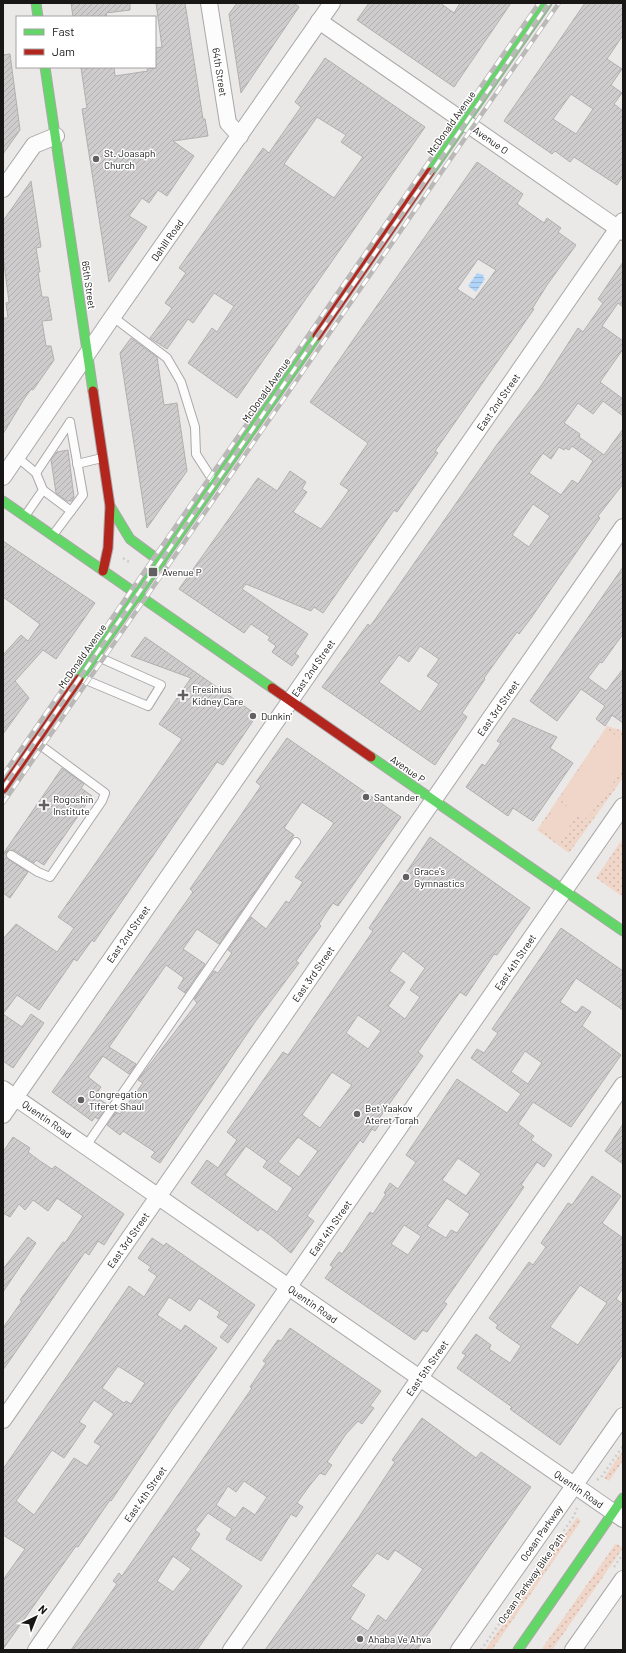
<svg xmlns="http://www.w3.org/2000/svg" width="626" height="1653" font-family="Barlow,sans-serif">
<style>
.grass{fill:url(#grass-dots)}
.garden{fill:#f0d6c8}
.water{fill:url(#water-rules)}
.building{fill:url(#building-hatch);stroke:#b2b0af;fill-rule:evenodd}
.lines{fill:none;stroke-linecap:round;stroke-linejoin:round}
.lane-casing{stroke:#aaa8a8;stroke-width:10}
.street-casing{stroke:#aaa8a8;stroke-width:18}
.fast-casing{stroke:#aaa8a8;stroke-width:11}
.jam-casing{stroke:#aaa8a8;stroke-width:11}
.path{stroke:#cececd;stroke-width:2.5;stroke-dasharray:2 3;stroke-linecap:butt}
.lane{stroke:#fcfcfc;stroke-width:8}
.street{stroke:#fcfcfc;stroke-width:16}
.fast{stroke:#63d668;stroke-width:9}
.jam{stroke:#b3261e;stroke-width:9}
.rail-casing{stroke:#bab9b8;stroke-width:4.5}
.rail{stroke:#fff;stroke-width:3;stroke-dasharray:9;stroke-linecap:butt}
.poi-dot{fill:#626060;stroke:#fff;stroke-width:1.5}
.labels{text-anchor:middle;stroke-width:3;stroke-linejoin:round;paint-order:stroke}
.street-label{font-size:10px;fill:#181716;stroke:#fff}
.poi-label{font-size:10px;fill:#181716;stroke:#fff;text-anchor:start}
</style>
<defs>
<pattern id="grass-dots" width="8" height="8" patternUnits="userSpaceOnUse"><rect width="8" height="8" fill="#f0d6c8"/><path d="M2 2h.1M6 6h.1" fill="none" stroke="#cdb7ab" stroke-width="1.8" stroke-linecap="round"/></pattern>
<pattern id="water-rules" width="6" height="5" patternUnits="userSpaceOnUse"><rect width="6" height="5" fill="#b0d4f7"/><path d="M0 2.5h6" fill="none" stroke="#97b5d3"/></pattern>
<pattern id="building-hatch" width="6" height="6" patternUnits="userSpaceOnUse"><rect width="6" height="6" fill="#cecccc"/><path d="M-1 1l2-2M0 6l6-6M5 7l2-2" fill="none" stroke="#b0aeae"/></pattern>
</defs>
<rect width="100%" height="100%" fill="#ebe9e8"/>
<g class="grass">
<path d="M607 726 623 731V778L569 853 537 830Z"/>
<path d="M623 838V897L596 878Z"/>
<path d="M623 1450V1461L609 1481 604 1478Z"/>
<path d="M577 1517 581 1521 492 1650H485Z"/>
<path d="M616 1543 623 1548 552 1650H541Z"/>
</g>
<g class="garden">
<path d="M607 729 623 741V769L587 819 559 799Z"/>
<path d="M559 801 578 814 559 842 540 829Z"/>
</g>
<path class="water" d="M477 273 484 275 483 277 485 279 476 292 468 286Z"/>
<g class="building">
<path d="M71 3H130V10L106 13 107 17H73Z"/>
<path d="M156 3H185L203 119H205L208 136 173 141 194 156 167 196 158 190 149 203 142 198 129 216 147 227 109 282 82 109 87 108 81 68 114 67 115 76 148 71 147 69 155 68V48L162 47Z"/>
<path d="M237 3H294L299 7 241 93 229 14Z"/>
<path d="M369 3H440L454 13 460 3H511L454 87 357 20Z"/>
<path d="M585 3H623V35L607 59 622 69 611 85 622 93 614 104 623 111V176L617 185 574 157 570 162 555 151 552 154 504 121ZM571 94 593 109 576 134 553 119Z"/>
<path d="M10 54 20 130 3 154V55Z"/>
<path d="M325 58 425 127 237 398 188 363 212 328 217 332 234 306 214 293 193 323 188 319 167 349 150 338 172 308 165 303 186 273 179 268 263 148 269 153 301 107 295 102ZM317 117 346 135 341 142 363 157 334 198 284 164Z"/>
<path d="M477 162 523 194 517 204 544 223 547 218 561 228 558 232 576 245 547 285 532 309H534L435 451 438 453 397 512 394 510 323 613 314 607 311 611 246 584 242 589 308 634 295 654 299 656 292 666 272 652 276 646 268 640 270 637 251 624 244 633 179 589 258 478 277 491 290 471 306 482 302 489 307 492 293 512 321 529 331 516 349 490 340 484 368 443 310 402ZM478 259 496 270 474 300 457 289Z"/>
<path d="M31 181 41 247 36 248 40 272H38L42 297H48L52 320 42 321 46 346H51L54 360 33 390 31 389 24 399 3 434V318H8L6 303 9 302 3 256V221Z"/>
<path d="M623 262V307L618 303 602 326 623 341V349L600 382 623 399V416L603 401 593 414 578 403 564 423 580 434 579 437 604 455 623 429V484L598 516 600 518 531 618 519 634 517 632 484 678 485 679 462 713 467 717 435 765 322 687 368 624 370 626 374 621 496 446 541 386 578 328 583 332 603 303 598 299ZM572 446 593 461 578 484 572 480 561 495 529 473 543 453 551 459 559 447 564 450 565 448 569 450ZM533 504 550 516 529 547 512 535ZM420 646 439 659 427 676 439 684 420 712 379 682 399 655 409 662Z"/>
<path d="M131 338 157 357 164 405 177 403 187 471 147 528 120 353Z"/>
<path d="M68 450 74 497 72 501H67L56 493 51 460 57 452Z"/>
<path d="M3 541 95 603 56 659 43 650 15 681 29 698 3 734V655L21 635 28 641 40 624 3 597Z"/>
<path d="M623 567V634L602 663 600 662 588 678 606 691 623 669V723L612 715 605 726 596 719 605 706 581 689 557 721 530 701Z"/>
<path d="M145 637 257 715 223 765 217 762 94 942 92 940 77 961 74 959 39 1010 17 995 3 1014 22 1027 31 1014 44 1023 13 1068 3 1061V939L16 924 57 952 74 928 58 917 182 739 159 724 191 678 131 656Z"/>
<path d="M513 718 557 737 550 748 573 763 533 821 513 808 508 816 466 787 482 764 485 766 501 743 497 741Z"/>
<path d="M287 738 401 817 338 906 333 903 326 913 319 924 321 926 296 961 299 963 255 1022 160 1163 151 1157 155 1152 123 1131 120 1135 107 1125 116 1112 120 1114 143 1083 138 1080 197 1003 194 999 214 971 218 973 232 953 228 950 251 917 266 929 286 901 289 903 303 882 295 877 334 823 302 802 284 828 294 835 219 944 197 929 183 949 205 964 185 993 178 988 184 978 166 965 109 1047 136 1064 129 1074 103 1056 88 1077 101 1087 95 1096 108 1105 98 1119 95 1117 92 1121 52 1092 193 892 190 889 261 786 256 782Z"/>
<path d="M62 768 84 784 81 788 92 796 44 865 36 860 34 863 14 850 7 852 6 855 8 859 28 872 10 898 3 893V854Z"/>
<path d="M430 837 530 908 497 955 494 954 466 996 460 992 442 1017 418 1052 423 1056 378 1120 381 1122 375 1131 372 1129 363 1143 360 1140 307 1216 314 1221 291 1253 271 1236 260 1228 258 1231 191 1183 207 1160 218 1168 237 1140 227 1132 283 1052 288 1055 373 931 369 928ZM403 951 425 968 410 990 420 997 405 1019 388 1006 405 982 389 971ZM358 1015 381 1031 368 1049 346 1033ZM332 1072 352 1085 320 1128 302 1115ZM298 1137 318 1151 299 1177 278 1162ZM246 1146 267 1161 263 1167 293 1188 277 1212 225 1175Z"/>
<path d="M561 928 623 971V1010L576 978 560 1002 576 1013 582 1006 591 1012 582 1026 621 1055 571 1127 533 1102 518 1124 534 1136 531 1140 552 1155 544 1167 537 1162 521 1185 524 1187 511 1206 444 1302 447 1304 427 1332 423 1330 415 1340 325 1278 333 1267 330 1265 339 1252 342 1254 370 1212 373 1214 386 1194 384 1193 390 1183 398 1189 416 1162 406 1155 457 1079 507 1113 521 1094 471 1058 477 1049 484 1053 498 1033 492 1029ZM525 1051 542 1063 528 1084 511 1072ZM458 1158 481 1174 466 1196 442 1180ZM447 1198 470 1214 457 1233 451 1230 446 1238 427 1226ZM404 1225 421 1236 408 1255 391 1244Z"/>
<path d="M623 1124V1164L605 1151Z"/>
<path d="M13 1137 30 1148 28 1152 40 1161 52 1169 55 1166 124 1214 104 1245 98 1241 89 1255 85 1252 3 1370V1328L22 1301 20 1300 63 1242 65 1243 83 1216 57 1198 48 1211 33 1200 25 1210 19 1204 10 1217 3 1213V1152Z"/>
<path d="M592 1176 621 1196 602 1223 623 1238V1288L616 1299 623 1304V1354L560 1445 510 1409 512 1407 457 1368 466 1355 462 1353 476 1334 491 1345 489 1349 510 1363 521 1346 496 1328 498 1325 489 1318 529 1262 533 1265 546 1247 541 1243 560 1215 568 1203 572 1205ZM580 1285 607 1303 578 1345 550 1327Z"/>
<path d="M28 1237 36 1243 3 1292V1269Z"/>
<path d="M152 1238 164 1246 166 1243 255 1305 228 1343 220 1337 229 1325 217 1317 220 1312 199 1298 190 1311 169 1297 157 1315 181 1331 185 1325 217 1348 172 1410 111 1501 110 1500 78 1547 76 1546 3 1649V1580L25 1549 3 1535V1469L129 1286 144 1297 157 1276 148 1270 151 1267 138 1258ZM118 1366 145 1383 131 1404 126 1401 124 1403 102 1388ZM94 1400 114 1414 94 1442 101 1446 87 1466 74 1458 34 1515 16 1501 52 1450 64 1458 86 1426 79 1422Z"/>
<path d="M290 1328 381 1391 370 1406 374 1408 362 1424 358 1421 346 1434 327 1462 332 1465 325 1475 320 1473 310 1485 297 1503 303 1507 296 1517 291 1514 261 1561 226 1539 232 1529 208 1513 195 1530 200 1534 190 1549 242 1586 197 1650H71L117 1584 113 1581 119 1573 122 1576 131 1563 252 1388 250 1387 266 1363 263 1361 278 1340 281 1341ZM244 1481 267 1497 255 1515 243 1507 235 1518 216 1505 228 1486 236 1492ZM173 1556 191 1569 173 1592 157 1581Z"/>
<path d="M422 1418 476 1458 481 1452 531 1487 417 1650H265L359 1517 395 1462 392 1460ZM395 1550 423 1569 386 1621 378 1615 368 1631 350 1619 365 1595 351 1586 377 1553 388 1560Z"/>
</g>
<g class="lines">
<g class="lane-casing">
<g id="lane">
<path d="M113 317 167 358 181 382 195 427 196 454 214 482"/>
<path d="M17 457 36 473 43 490 25 516"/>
<path d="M77 464 102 458"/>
<path d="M36 473 70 422"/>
<path d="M43 490 71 511"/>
<path d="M53 535 83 495 70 422"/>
<path d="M81 678 148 706 161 685 96 656"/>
<path d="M11 855 38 872 50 877 102 801 105 793 36 742"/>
<path d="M86 1146 296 842"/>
</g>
</g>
<g class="street-casing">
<g id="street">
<path d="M209 3 228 123 240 136"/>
<path d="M319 21 623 232"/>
<path d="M3 189 34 145 56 136"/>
<path d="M3 477 109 322 332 3"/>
<path d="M3 1089 623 1519"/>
<path d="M3 1115 623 221"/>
<path d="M3 1420 623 527"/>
<path d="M36 1650 623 806"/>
<path d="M231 1650 623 1085"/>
<path d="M459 1650 623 1416"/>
<path d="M573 1650 623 1579"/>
</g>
</g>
<g class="fast-casing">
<g id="fast">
<path d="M36 3 38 17"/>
<path d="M45 67 93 391"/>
<path d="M430 172 547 3"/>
<path d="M3 501 272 688"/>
<path d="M110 506 130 539 161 562"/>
<path d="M79 679 317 336"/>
<path d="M371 757 623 931"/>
<path d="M518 1650 623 1498"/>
</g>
</g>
<g class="jam-casing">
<g id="jam">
<path d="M317 336 430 172"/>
<path d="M93 391 110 506 108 548 103 571"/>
<path d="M272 688 371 757"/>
<path d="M3 789 79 679"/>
</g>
</g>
<g class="path">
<path d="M123 558 129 562"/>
<path d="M597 1480 602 1476 623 1446"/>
<path d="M614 1567 623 1554"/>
<path d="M481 1650 574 1516 577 1508"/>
</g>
<use href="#lane" class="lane"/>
<use href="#street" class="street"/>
<use href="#fast" class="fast"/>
<use href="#jam" class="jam"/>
<g class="rail-casing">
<g id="rail">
<path d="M3 775 539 3"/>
<path d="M3 788 549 3"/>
<path d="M3 803 559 3"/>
</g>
</g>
<use href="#rail" class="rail"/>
</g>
<g class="poi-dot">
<circle cx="96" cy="159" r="4"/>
<rect x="148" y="567" width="10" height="10" rx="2"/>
<path d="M181 689h4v4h4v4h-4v4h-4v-4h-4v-4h4z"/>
<circle cx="253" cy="716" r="4"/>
<circle cx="366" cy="797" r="4"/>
<path d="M42 799h4v4h4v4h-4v4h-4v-4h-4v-4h4z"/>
<circle cx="406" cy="877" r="4"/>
<circle cx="81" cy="1100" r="4"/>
<circle cx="357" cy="1114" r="4"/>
<circle cx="360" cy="1639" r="4"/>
</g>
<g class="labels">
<g class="street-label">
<text transform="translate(220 72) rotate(81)" y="4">64th Street</text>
<text transform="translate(451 123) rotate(-55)" y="4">McDonald Avenue</text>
<text transform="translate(491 140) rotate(35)" y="4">Avenue O</text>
<text transform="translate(167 240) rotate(-55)" y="4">Dahill Road</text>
<text transform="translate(89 285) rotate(82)" y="4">65th Street</text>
<text transform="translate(266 390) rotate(-55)" y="4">McDonald Avenue</text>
<text transform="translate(498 402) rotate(-55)" y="4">East 2nd Street</text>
<text transform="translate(82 656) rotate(-55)" y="4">McDonald Avenue</text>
<text transform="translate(313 668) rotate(-55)" y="4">East 2nd Street</text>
<text transform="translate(498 708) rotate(-55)" y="4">East 3rd Street</text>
<text transform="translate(408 769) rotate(35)" y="4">Avenue P</text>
<text transform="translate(128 934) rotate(-55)" y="4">East 2nd Street</text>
<text transform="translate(515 962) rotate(-56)" y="4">East 4th Street</text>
<text transform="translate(313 974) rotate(-55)" y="4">East 3rd Street</text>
<text transform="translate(47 1119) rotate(35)" y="4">Quentin Road</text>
<text transform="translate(330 1228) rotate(-55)" y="4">East 4th Street</text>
<text transform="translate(128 1240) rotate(-55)" y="4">East 3rd Street</text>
<text transform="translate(313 1304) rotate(35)" y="4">Quentin Road</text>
<text transform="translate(427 1368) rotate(-55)" y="4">East 5th Street</text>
<text transform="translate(579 1489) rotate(35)" y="4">Quentin Road</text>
<text transform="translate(145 1494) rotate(-55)" y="4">East 4th Street</text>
<text transform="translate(541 1533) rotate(-55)" y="4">Ocean Parkway</text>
<text transform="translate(531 1578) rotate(-55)" y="4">Ocean Parkway Bike Path</text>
</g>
<g class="poi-label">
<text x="104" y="157">St. Joasaph<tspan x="104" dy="12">Church</tspan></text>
<text x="162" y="576">Avenue P</text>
<text x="192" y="693">Fresinius<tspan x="192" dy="12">Kidney Care</tspan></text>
<text x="261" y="720">Dunkin'</text>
<text x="374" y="801">Santander</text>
<text x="53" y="803">Rogoshin<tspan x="53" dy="12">Institute</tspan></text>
<text x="414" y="875">Grace's<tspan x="414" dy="12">Gymnastics</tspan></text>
<text x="89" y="1098">Congregation<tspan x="89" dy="12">Tiferet Shaul</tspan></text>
<text x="365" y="1112">Bet Yaakov<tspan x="365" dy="12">Ateret Torah</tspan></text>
<text x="368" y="1643">Ahaba Ve Ahva</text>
</g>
</g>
<rect width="626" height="1653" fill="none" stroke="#181716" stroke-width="8"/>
<rect x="16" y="16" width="140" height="52" fill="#ffffff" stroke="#a3a2a2"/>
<rect x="24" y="29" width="20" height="6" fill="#63d668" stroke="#a3a2a2"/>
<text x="52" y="36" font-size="12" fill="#181716">Fast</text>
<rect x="24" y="49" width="20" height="6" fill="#b3261e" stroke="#a3a2a2"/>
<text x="52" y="56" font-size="12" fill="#181716">Jam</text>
<g transform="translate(36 1617) rotate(43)" stroke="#ffffff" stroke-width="3" paint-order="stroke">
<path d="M0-3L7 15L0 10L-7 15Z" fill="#181716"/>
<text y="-6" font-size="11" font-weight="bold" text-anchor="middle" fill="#181716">N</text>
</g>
</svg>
